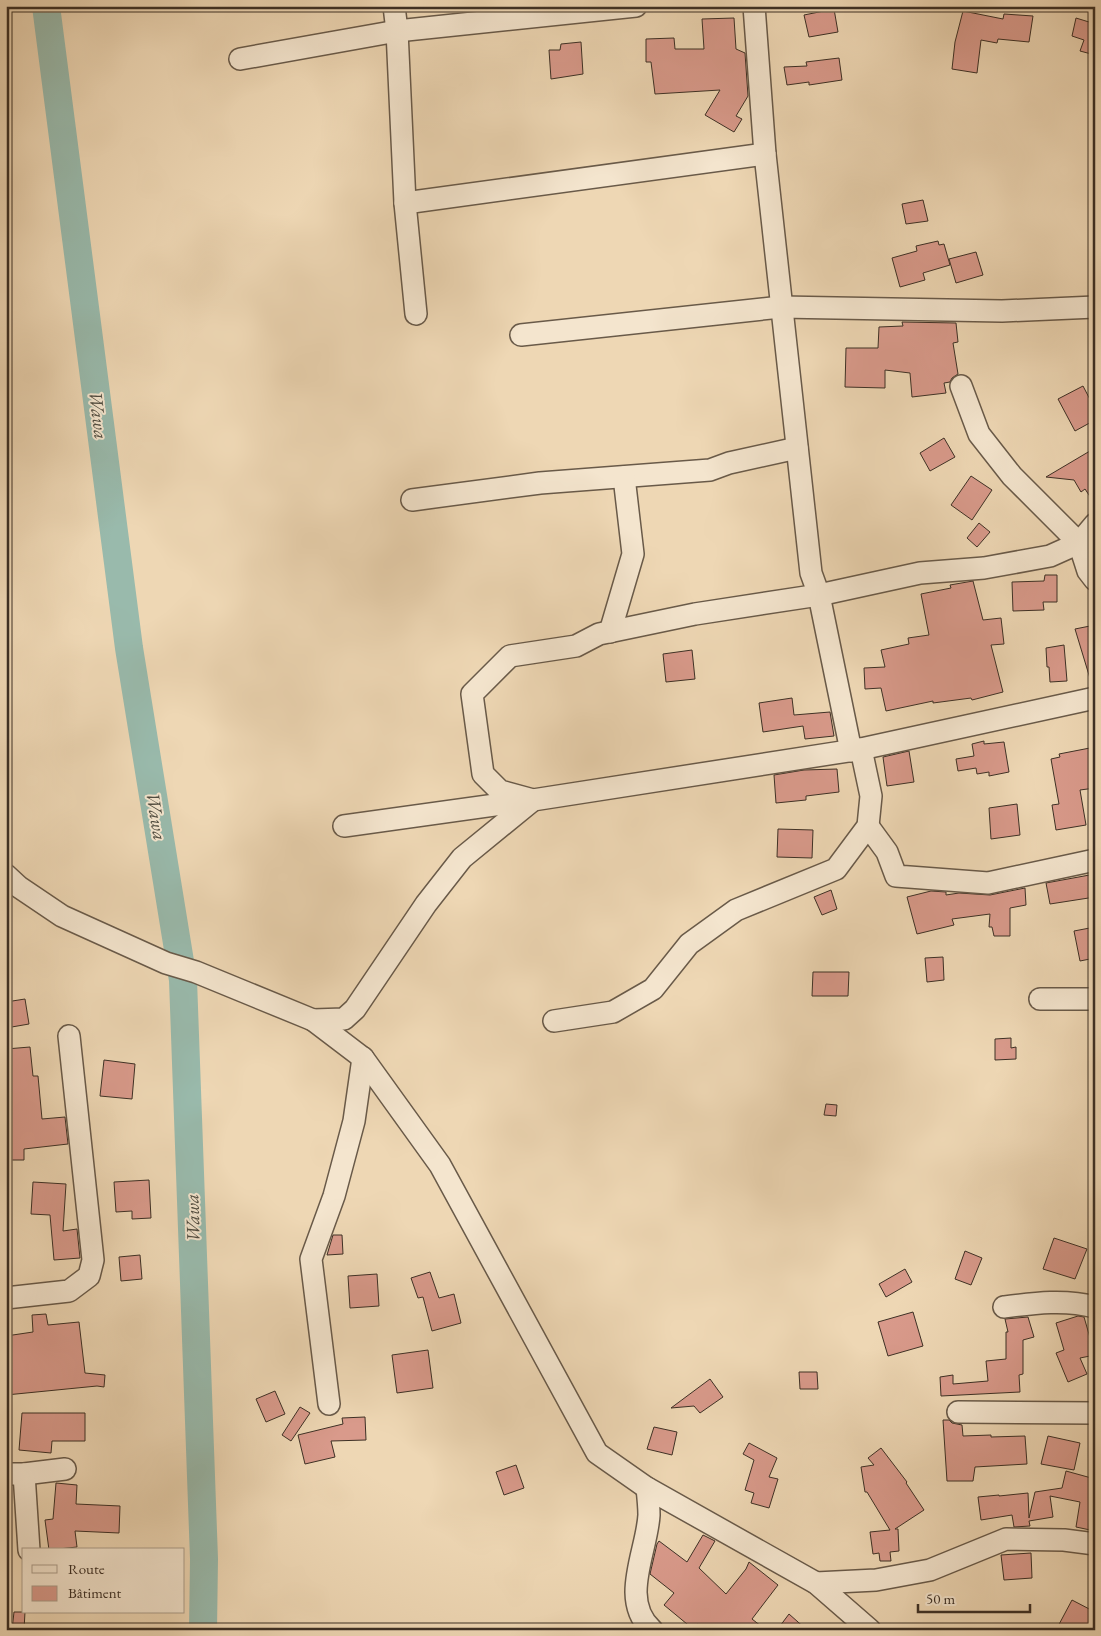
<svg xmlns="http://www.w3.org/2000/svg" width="1101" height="1636" font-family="'EB Garamond',serif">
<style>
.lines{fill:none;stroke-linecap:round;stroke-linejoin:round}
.river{stroke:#99baac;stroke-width:28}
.building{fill:#d99a8b;stroke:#3d3025}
.minor-casing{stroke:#695a49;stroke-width:24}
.minor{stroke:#f4e5ce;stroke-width:21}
.labels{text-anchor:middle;stroke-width:4;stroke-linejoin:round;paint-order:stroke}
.water-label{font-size:19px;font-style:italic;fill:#4f4c40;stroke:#f4e5ce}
</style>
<rect width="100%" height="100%" fill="#eed7b4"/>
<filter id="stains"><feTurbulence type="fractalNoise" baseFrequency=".004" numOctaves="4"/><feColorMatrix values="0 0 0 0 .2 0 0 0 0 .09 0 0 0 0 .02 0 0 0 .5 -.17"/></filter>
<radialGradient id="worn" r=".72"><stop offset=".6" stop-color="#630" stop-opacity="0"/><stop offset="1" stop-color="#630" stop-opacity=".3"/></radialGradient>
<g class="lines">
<path class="river" d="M46 6 129 648 183 980 204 1559 203 1630"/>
</g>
<g class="building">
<path d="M834 9 838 32 809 37 804 15Z"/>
<path d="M963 11 1003 19 1004 14 1033 16 1029 42 998 39 997 43 981 40 977 73 952 69 955 42Z"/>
<path d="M1092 14H1095V55L1080 51 1084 40 1072 36 1076 18 1089 22Z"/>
<path d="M734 18 736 49 745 53 748 96 736 116 742 119 734 132 705 115 720 90 655 94 651 62H646V39L674 38 675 49H704L702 19Z"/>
<path d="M581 42 583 74 551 79 549 50H560L561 44Z"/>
<path d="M839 58 842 80 809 85V82L787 85 784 67 807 66 806 62Z"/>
<path d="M923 200 928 221 906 224 902 204Z"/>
<path d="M938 241 939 245 944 244 950 265 923 273 925 280 900 287 892 258 917 251 916 246Z"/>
<path d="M976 252 983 275 956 283 949 259Z"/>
<path d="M902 322 956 323 958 342 953 343 958 374 952 378 950 382 944 383 946 393 912 397 910 373 885 370V388L845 387 846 348H878L879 327 903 326Z"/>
<path d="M1083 386 1095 409V420L1075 431 1058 399Z"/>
<path d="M944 438 955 457 930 471 920 453Z"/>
<path d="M1095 448V504L1085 489 1081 492 1074 480 1046 477Z"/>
<path d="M971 476 992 490 972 520 951 505Z"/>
<path d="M979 523 990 532 977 547 967 538Z"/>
<path d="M1045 575H1057V602H1043L1044 610 1013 611 1012 582 1044 581Z"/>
<path d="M973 581 983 620 1001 618 1004 644 991 645 1003 692 972 700 971 698 933 703V701L886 711 881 688 865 689 864 668 885 667 881 650 909 644 908 638 929 635 921 594 951 588 950 585Z"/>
<path d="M1090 626 1095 650V684L1092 685 1075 629Z"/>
<path d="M1064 645 1067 681 1050 682 1049 667H1047L1046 648Z"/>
<path d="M692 650 695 679 666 682 663 654Z"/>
<path d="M792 698 794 715 830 712 834 736 805 739 803 726 763 732 759 703Z"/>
<path d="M984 741V744L1004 742 1009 772 989 776V772L977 774 976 768 958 771 956 759 974 756 972 744Z"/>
<path d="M1095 747V788L1080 790 1086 825 1056 830 1052 805 1059 804 1051 759 1060 757 1059 754Z"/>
<path d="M909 751 914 782 887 786 883 757Z"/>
<path d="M837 769 839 792 806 796V800L776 803 774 775 804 770Z"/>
<path d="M1017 804 1020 835 991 839 989 808Z"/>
<path d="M778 829 813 830 812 858 777 857Z"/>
<path d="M1095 874V897L1050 904 1046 883Z"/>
<path d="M1025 888 1026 905 1010 908V936H994L992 927H989L990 914 952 919 954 925 917 934 907 897 931 891 946 892V895L959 893 990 895Z"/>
<path d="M831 890 837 909 822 915 814 897Z"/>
<path d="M1095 927V958L1080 961 1074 931Z"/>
<path d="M943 957 944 980 927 982 925 958Z"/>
<path d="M813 972H849L848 996H812Z"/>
<path d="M25 999 29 1024 6 1028V1002Z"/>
<path d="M1011 1038V1048L1016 1047V1059L995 1060V1039Z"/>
<path d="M30 1047 33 1076H38L42 1119 65 1117 68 1144 24 1149V1160H7L8 1123H10L6 1088V1049Z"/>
<path d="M104 1060 135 1064 132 1099 100 1096Z"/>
<path d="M826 1104 837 1105 836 1116 824 1115Z"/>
<path d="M149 1180 151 1218 132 1219V1211L116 1212 114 1182Z"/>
<path d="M33 1182 66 1184 63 1231 77 1229 80 1258 54 1260 50 1215 31 1214Z"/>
<path d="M333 1235H342L343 1254 327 1255Z"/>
<path d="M1054 1238 1087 1249 1075 1279 1043 1269Z"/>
<path d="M965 1251 982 1258 971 1285 955 1279Z"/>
<path d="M140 1255 142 1279 121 1281 119 1257Z"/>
<path d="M905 1269 912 1282 886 1297 879 1284Z"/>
<path d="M430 1272 439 1298 454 1294 461 1323 432 1331 423 1297 418 1298 411 1278Z"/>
<path d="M377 1274 379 1306 350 1308 348 1276Z"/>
<path d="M913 1312 923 1346 888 1356 878 1322Z"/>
<path d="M46 1314 48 1325 79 1322 85 1373 105 1375 104 1387 97 1386 6 1395V1369L10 1368 6 1336 33 1332 32 1315Z"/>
<path d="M1078 1316 1084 1317 1095 1355 1080 1358 1087 1374 1068 1382 1056 1353 1064 1350 1056 1323Z"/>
<path d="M1028 1317 1034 1337 1023 1340V1374L1019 1375 1020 1392 941 1396 940 1377 953 1375V1384L988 1381 986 1361 1006 1359V1332H1008L1005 1319Z"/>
<path d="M428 1350 433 1388 397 1393 392 1355Z"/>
<path d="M799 1372H817L818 1389H800Z"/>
<path d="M710 1379 723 1397 700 1413 694 1406 671 1408Z"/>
<path d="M275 1391 285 1414 266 1422 256 1399Z"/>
<path d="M300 1407 310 1413 291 1441 282 1435Z"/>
<path d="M22 1413H85V1441H52L51 1453 19 1450Z"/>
<path d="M365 1417 366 1440 331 1441 335 1457 305 1464 298 1435 343 1424 342 1418Z"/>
<path d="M943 1420H949L952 1423 962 1425 963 1436 991 1435V1437L1025 1436 1027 1464 975 1467 973 1481H947Z"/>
<path d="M654 1427 677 1432 672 1455 647 1449Z"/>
<path d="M1048 1436 1080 1443 1074 1470 1041 1464Z"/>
<path d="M749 1443 777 1458 769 1477 778 1479 769 1508 751 1503 754 1493 745 1490 754 1460 743 1454Z"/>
<path d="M881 1448 907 1482 906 1483 924 1510 895 1529H898L899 1551 890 1552 891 1561H880L879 1553 873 1554 870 1532 890 1530 867 1492H865L861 1467 874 1465 868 1458Z"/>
<path d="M516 1465 524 1488 504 1495 496 1472Z"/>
<path d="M1066 1471 1095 1479V1531L1076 1527 1080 1502 1050 1496 1053 1517 1029 1521 1030 1526 1014 1527 1012 1515 981 1520 978 1497 999 1495V1496L1028 1493 1029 1518 1035 1492 1062 1488Z"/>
<path d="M56 1483 77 1485 76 1504 120 1506 119 1533 75 1531 77 1547 49 1550 45 1520 53 1519Z"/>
<path d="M703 1535 715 1541 699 1568 726 1594 746 1569 749 1562 778 1585 752 1619 766 1630H705L697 1624 693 1629 664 1605 674 1593 650 1574 657 1544 659 1541 687 1562Z"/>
<path d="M1031 1553 1032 1578 1004 1580 1001 1555Z"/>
<path d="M1072 1600 1095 1612V1623L1091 1630H1056Z"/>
<path d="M14 1612H25L24 1630H12Z"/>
<path d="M789 1614 807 1630H777Z"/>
</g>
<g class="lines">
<g class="minor-casing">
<g id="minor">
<path d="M394 6 397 31 405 203 416 314"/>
<path d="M754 6 765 154 811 573 819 595 851 751"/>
<path d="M240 59 397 31 636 6"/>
<path d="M405 203 765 154"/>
<path d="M521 335 781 307 1002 311 1095 307"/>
<path d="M961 386 979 434 1012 476 1079 543 1088 571 1095 580"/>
<path d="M412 500 540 483 710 470 729 463 797 448"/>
<path d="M1095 524 1079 543 1050 556 984 568 920 573 819 595 695 614 599 634 576 646 510 656 472 694 483 774 500 791 533 800 861 749 1095 698"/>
<path d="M610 632 633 554 624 477"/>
<path d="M344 826 523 801"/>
<path d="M868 826 887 852 896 876 988 883 1095 860"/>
<path d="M6 875 19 887 62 916 166 963 196 972 313 1020 363 1058 440 1165 597 1453 647 1488 816 1583 870 1630"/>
<path d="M1040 999H1095"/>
<path d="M313 1020 344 1019 355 1009 426 904 462 858 533 800"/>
<path d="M554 1021 613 1012 653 989 689 944 736 910 836 869 868 826 871 796 861 749"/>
<path d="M6 1298 69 1291 89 1276 93 1260 69 1036"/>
<path d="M1004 1307C1035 1303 1065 1299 1095 1307"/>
<path d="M329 1404 311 1259 334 1196 354 1121 363 1058"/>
<path d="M958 1412 1095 1413"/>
<path d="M6 1474H24L65 1469"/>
<path d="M24 1474 29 1550"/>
<path d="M647 1488C648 1497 649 1507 649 1515 647 1552 619 1600 652 1630"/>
<path d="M816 1583 876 1580 930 1570 1006 1539 1064 1540 1095 1544"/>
</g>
</g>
<use href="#minor" class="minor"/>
</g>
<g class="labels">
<g class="water-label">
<text transform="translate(99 415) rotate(83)" y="7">Wawa</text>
<text transform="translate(157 816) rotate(81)" y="7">Wawa</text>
<text transform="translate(192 1218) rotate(-92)" y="7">Wawa</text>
</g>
</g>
<rect width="1101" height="1636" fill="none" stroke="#eed7b4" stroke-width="25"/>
<rect x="8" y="8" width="1086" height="1621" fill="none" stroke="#3d3025" stroke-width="2.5"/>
<rect x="12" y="12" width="1076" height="1611" fill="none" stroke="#3d3025"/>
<rect x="22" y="1548" width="162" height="65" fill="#f4e5ce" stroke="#ab9d8a"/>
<rect x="32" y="1565" width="25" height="8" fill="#f4e5ce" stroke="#ab9d8a"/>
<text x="68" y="1574" font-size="15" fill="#3d3025">Route</text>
<rect x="32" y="1586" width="25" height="15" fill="#d99a8b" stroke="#ab9d8a"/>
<text x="68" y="1598" font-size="15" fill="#3d3025">Bâtiment</text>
<path d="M918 1604v8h112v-8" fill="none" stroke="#3d3025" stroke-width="2.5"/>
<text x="926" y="1604" font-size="15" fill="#3d3025" stroke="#f4e5ce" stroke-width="4" paint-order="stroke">50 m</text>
<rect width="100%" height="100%" filter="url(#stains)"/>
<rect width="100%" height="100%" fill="url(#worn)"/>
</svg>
